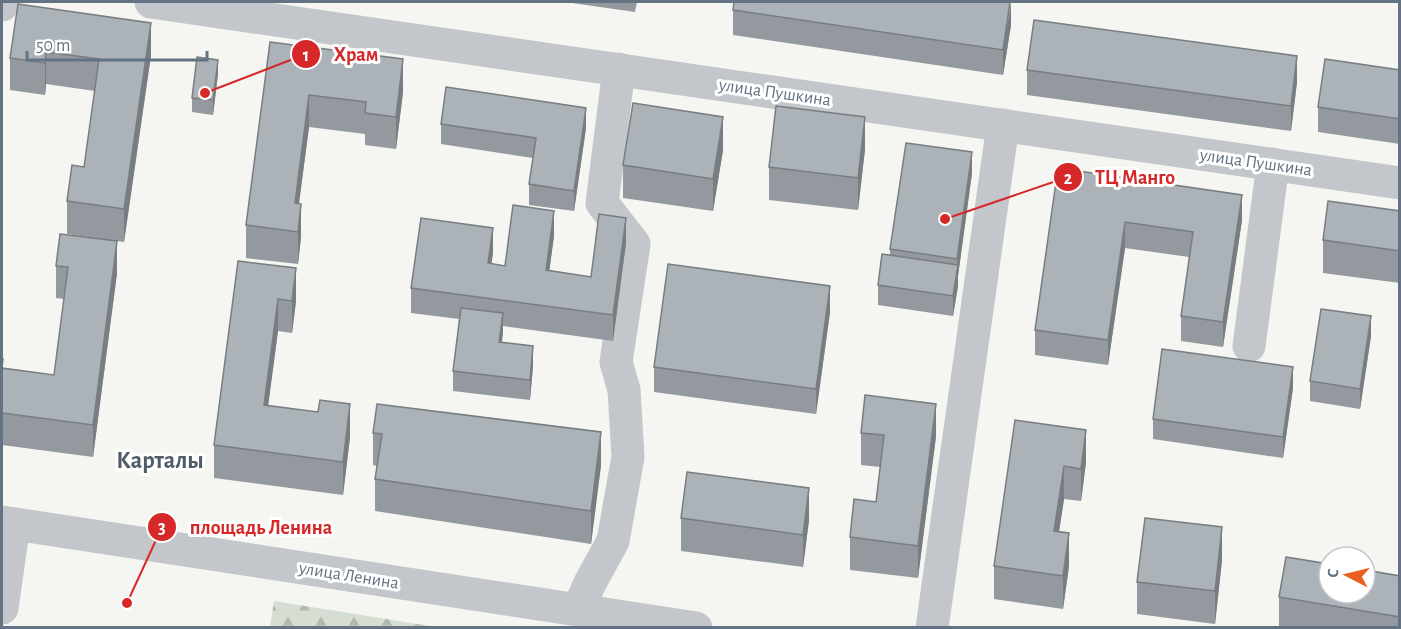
<svg xmlns="http://www.w3.org/2000/svg" width="1401" height="629" font-family="'Alegreya Sans',sans-serif">
<style>
.forest{fill:url(#forest-firs)}
.lines{fill:none;stroke-linecap:round;stroke-linejoin:round}
.minor{stroke:#c3c6ca;stroke-width:33}
.wall{fill:#93999e}
.shaded-wall{fill:#787d81}
.building{fill:#abb2b8;stroke:#787d81;stroke-width:1.5}
.labels{text-anchor:middle;stroke-width:6;stroke-linejoin:round;paint-order:stroke}
.street-label{font-size:18px;fill:#637384;stroke:#fff}
.district-label{font-size:24px;font-weight:bold;fill:#515c69;stroke:#fff}
.leader{fill:none;stroke:#d62828;stroke-width:2}
.callout-dot{fill:#d62828;stroke:#fff;stroke-width:2}
.mark-label{font-size:18px;text-anchor:middle;font-weight:bold;fill:#fff}
.callout-label{font-size:20px;text-anchor:middle;font-weight:bold;fill:#d62828;stroke:#fff;stroke-width:6;stroke-linejoin:round;paint-order:stroke}
</style>
<defs>
<pattern id="forest-firs" width="22" height="20" patternUnits="userSpaceOnUse" patternTransform="scale(1.5)"><rect width="22" height="20" fill="#d6ddd3"/><path d="M5 1l3.5 6h-7zM16 11l3.5 6h-7z" fill="#b1b8b1"/></pattern>
</defs>
<rect width="100%" height="100%" fill="#f5f6f2"/>
<path class="forest" d="M274 601 436 627H270Z"/>
<g class="lines">
<g class="minor">
<path d="M151 2 1400 183"/>
<path d="M2 5V2"/>
<path d="M1249 346 1273 164"/>
<path d="M2 522 696 628"/>
<path d="M2 608 14 524"/>
<path d="M578 610 590 583 613 541 628 457 624 390 616 362 634 244 602 203 619 69"/>
<path d="M932 628 1003 125"/>
</g>
</g>
<g class="wall">
<path d="M565 2H637L635 12Z"/>
<path d="M18 4 151 55 124 242 67 234V201L84 167 95 91 46 84 45 95 10 90V58Z"/>
<path d="M733 10 1011 25 1003 75 733 35Z"/>
<path d="M270 42 403 92 396 149 365 145V134L309 127 299 204 301 237 298 264 246 258V225Z"/>
<path d="M1027 70 1297 82 1291 131 1027 95Z"/>
<path d="M1400 70V144L1318 132V107Z"/>
<path d="M218 74 213 115 192 112V98Z"/>
<path d="M441 124 586 128 574 211 529 205V184L533 158 441 144Z"/>
<path d="M865 149 858 210 769 200V167Z"/>
<path d="M723 150 713 211 623 198V165Z"/>
<path d="M1058 168 1242 220 1223 347 1181 341V316L1189 257 1125 248 1108 365 1035 355V330Z"/>
<path d="M972 173 958 276V286L953 316 878 305V285L890 256V249Z"/>
<path d="M1400 211V283L1323 273V240Z"/>
<path d="M554 236 549 271 591 277 626 243 613 341 503 326 502 342 533 366 530 400 453 391V371L459 319 411 313V288L493 253 491 264 505 266Z"/>
<path d="M238 261 296 301 292 333 278 331 268 405 350 437 343 495 214 478V445Z"/>
<path d="M56 266 117 273 93 457 2 445V359L3 368 54 375 64 299 56 298Z"/>
<path d="M830 312 816 414 654 392V367Z"/>
<path d="M1371 336 1360 409 1310 401V381Z"/>
<path d="M1293 388 1283 458 1153 439V419Z"/>
<path d="M1086 430V462L1081 501 1064 499 1059 532 1069 566 1063 609 994 599V566Z"/>
<path d="M373 433 601 465 591 544 375 511V479L377 466 373 465Z"/>
<path d="M861 433 936 436 918 578 850 570V537L876 502 880 467 861 465Z"/>
<path d="M681 518 809 520 803 567 681 551Z"/>
<path d="M1222 560 1215 624 1137 614V582Z"/>
<path d="M1400 576V627H1279V597Z"/>
</g>
<g class="shaded-wall">
<path d="M1011 2V25L1003 75V50Z"/>
<path d="M151 23V55L124 242V209Z"/>
<path d="M46 52V84L45 95V63Z"/>
<path d="M1297 56V82L1291 131V106Z"/>
<path d="M403 59V92L396 149V117Z"/>
<path d="M218 60V74L213 115V100Z"/>
<path d="M309 95V127L295 232V203Z"/>
<path d="M586 108V128L574 211V191Z"/>
<path d="M723 117V150L713 211V179Z"/>
<path d="M865 117V149L858 210V178Z"/>
<path d="M972 152V173L958 276V286L953 316V296L957 268V259Z"/>
<path d="M1242 195V220L1223 347V322Z"/>
<path d="M301 204V237L298 264V232Z"/>
<path d="M554 211V236L546 296V270Z"/>
<path d="M626 218V243L613 341V315Z"/>
<path d="M1125 222V248L1108 365V340Z"/>
<path d="M493 228V253L488 289V263Z"/>
<path d="M117 241V273L93 457V425Z"/>
<path d="M296 268V301L292 333V301Z"/>
<path d="M830 286V312L816 414V389Z"/>
<path d="M278 299V331L264 437V405Z"/>
<path d="M503 313V333L499 362V342Z"/>
<path d="M1371 316V336L1360 409V389Z"/>
<path d="M533 346V366L530 400V380Z"/>
<path d="M1293 367V388L1283 458V437Z"/>
<path d="M350 404V437L343 495V462Z"/>
<path d="M936 404V436L918 578V546Z"/>
<path d="M1086 430V462L1081 501V469Z"/>
<path d="M601 432V465L591 544V511Z"/>
<path d="M1064 466V499L1054 564V531Z"/>
<path d="M809 488V520L803 567V535Z"/>
<path d="M1222 527V560L1215 624V591Z"/>
<path d="M1069 533V566L1063 609V576Z"/>
<path d="M3 540V555L2 562V548Z"/>
</g>
<g class="building">
<path d="M734 2H1010L1003 50 733 10Z"/>
<path d="M18 4 151 23 124 209 67 201 72 165 84 167 99 59 46 52 45 63 10 58Z"/>
<path d="M1034 20 1297 56 1291 106 1027 70Z"/>
<path d="M270 42 403 59 396 117 365 113 366 102 309 95 295 203 301 204 298 232 246 225Z"/>
<path d="M197 57 218 60 213 100 192 98Z"/>
<path d="M1325 59 1400 70V119L1318 107Z"/>
<path d="M446 87 586 108 574 191 529 184 536 138 441 124Z"/>
<path d="M633 103 723 117 713 179 623 165Z"/>
<path d="M776 106 865 117 858 178 769 167Z"/>
<path d="M906 143 972 152 957 259 890 249Z"/>
<path d="M1058 168 1242 195 1223 322 1181 316 1193 232 1125 222 1108 340 1035 330Z"/>
<path d="M1328 201 1400 211V251L1323 240Z"/>
<path d="M513 205 554 211 546 270 591 277 599 214 626 218 613 315 411 288 421 218 493 228 488 263 505 266Z"/>
<path d="M60 234 117 241 93 425 2 413V359H3L2 368 54 375 68 267 56 266Z"/>
<path d="M882 254 958 265 953 296 878 285Z"/>
<path d="M238 261 296 268 292 301 278 299 264 405 318 412 320 400 350 404 343 462 214 445Z"/>
<path d="M668 264 830 286 816 389 654 367Z"/>
<path d="M461 308 503 313 499 342 533 346 530 380 453 371Z"/>
<path d="M1321 309 1371 316 1360 389 1310 381Z"/>
<path d="M1162 349 1293 367 1283 437 1153 419Z"/>
<path d="M865 395 936 404 918 546 850 537 854 499 876 502 884 435 861 433Z"/>
<path d="M377 404 601 432 591 511 375 479 382 434 373 433Z"/>
<path d="M1015 420 1086 430 1081 469 1064 466 1054 531 1069 533 1063 576 994 566Z"/>
<path d="M687 472 809 488 803 535 681 518Z"/>
<path d="M1145 518 1222 527 1215 591 1137 582Z"/>
<path d="M1286 557 1329 564V593H1365V570L1400 576V617L1279 597Z"/>
</g>
<g class="labels">
<g class="street-label">
<text transform="translate(775 92) rotate(8)" y="6">улица Пушкина</text>
<text transform="translate(1256 162) rotate(8)" y="6">улица Пушкина</text>
<text transform="translate(349 575) rotate(9)" y="6">улица Ленина</text>
</g>
<g class="district-label">
<text x="160" y="468">Карталы</text>
</g>
</g>
<path class="leader" d="M205 93L306 54M945 219L1068 177M127 603L162 527"/>
<g class="callout-dot">
<circle cx="205" cy="93" r="6"/>
<circle cx="945" cy="219" r="6"/>
<circle cx="127" cy="603" r="6"/>
<circle cx="306" cy="54" r="15"/>
<circle cx="1068" cy="177" r="15"/>
<circle cx="162" cy="527" r="15"/>
</g>
<g class="mark-label">
<text x="306" y="61">1</text>
<text x="1068" y="184">2</text>
<text x="162" y="533">3</text>
</g>
<g class="callout-label">
<text x="356" y="61">Храм</text>
<text x="1135" y="184">ТЦ Манго</text>
<text x="261" y="534">площадь Ленина</text>
</g>
<rect width="1401" height="629" fill="none" stroke="#637384" stroke-width="6"/>
<g transform="translate(1347 575) rotate(277)"><circle r="28" fill="#ffffff" stroke="#c1c7ce" stroke-width="1.5"/>
<path d="M0-4.5L10 22L0 15L-10 22Z" fill="#e95f1e"/>
<text y="-9" font-size="16" font-weight="bold" text-anchor="middle" fill="#637384">С</text>
</g>
<path d="M27 51v9h180v-9" fill="none" stroke="#637384" stroke-width="3"/>
<text x="36" y="51" font-size="18" fill="#637384" stroke="#ffffff" stroke-width="4.5" paint-order="stroke">50 m</text>
</svg>
